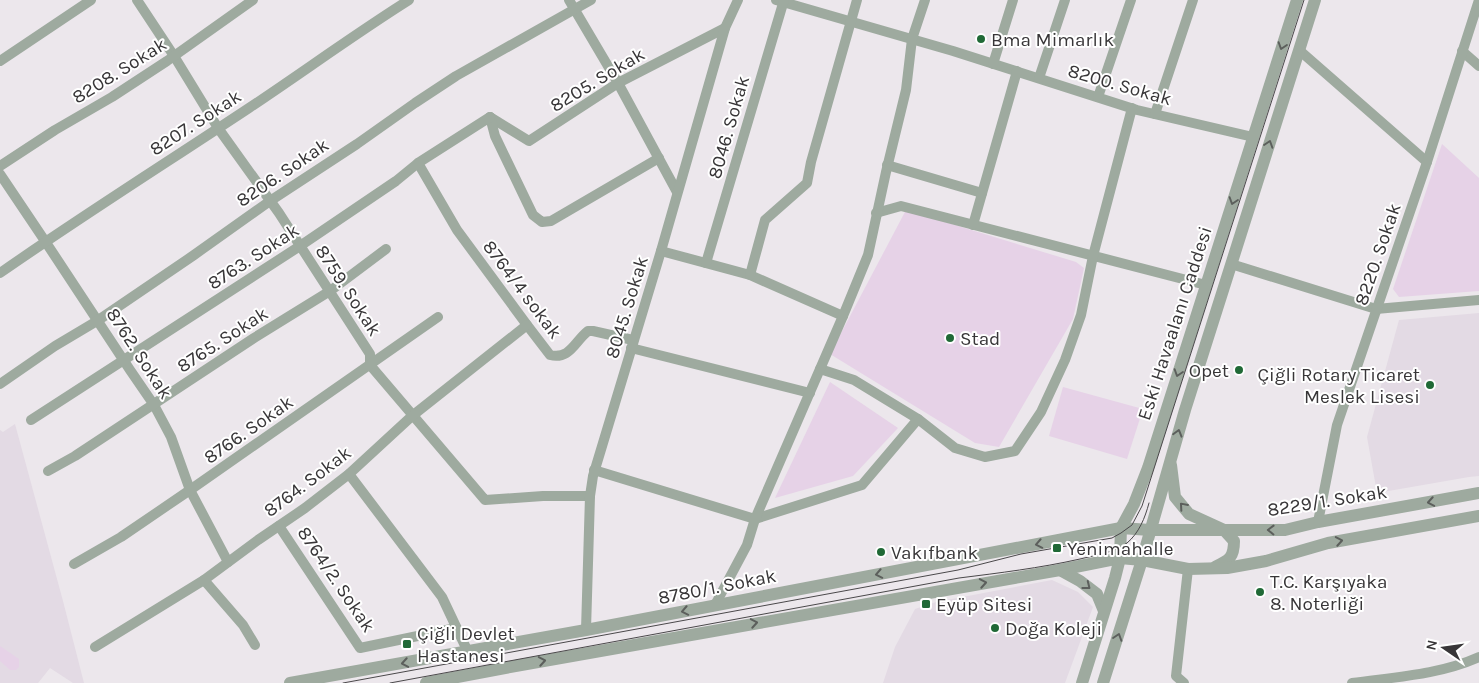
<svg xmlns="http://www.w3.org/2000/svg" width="1479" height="683" font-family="Karla,sans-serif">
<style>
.built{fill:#e3dae4}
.green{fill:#e6d2e7}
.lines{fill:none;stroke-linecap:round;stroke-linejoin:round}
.minor{stroke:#9eaa9f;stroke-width:10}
.tertiary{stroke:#9eaa9f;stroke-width:12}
.tram{stroke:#4a484a;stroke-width:1}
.oneway{stroke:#5c5f5c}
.poi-dot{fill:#206936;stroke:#fff;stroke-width:2}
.labels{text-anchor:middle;stroke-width:4;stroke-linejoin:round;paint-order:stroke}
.poi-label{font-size:19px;fill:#383638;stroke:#fff;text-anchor:start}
.street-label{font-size:19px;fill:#383638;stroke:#fff}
</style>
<rect width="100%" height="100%" fill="#ece7ec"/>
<g class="built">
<path d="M1479 313V476L1469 477 1377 493 1367 437 1399 320Z"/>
<path d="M15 424 63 601 84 683H73L50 668 38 683H0V430L3 432Z"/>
<path d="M1052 580 1078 592 1093 607 1065 683H883L895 647 915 609 936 602Z"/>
</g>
<g class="green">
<path d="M1442 144 1479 178V291L1399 297 1393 289Z"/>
<path d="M906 210 1076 262 1084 268 1073 319 999 447 975 443 830 354Z"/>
<path d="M830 382 898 428 853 476 775 498Z"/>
<path d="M1063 387 1143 409 1127 459 1049 436Z"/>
<path d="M0 646 19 659V667L16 670H10L0 661Z"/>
</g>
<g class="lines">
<g class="minor">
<path d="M137 0 174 56 218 128 279 213 370 354V365L485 500 543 496H590"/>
<path d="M569 0 618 83 677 192"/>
<path d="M776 0 953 51 1137 110 1253 137"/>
<path d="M1299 50 1427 162"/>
<path d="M1462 51 1479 66"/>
<path d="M0 61 91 0"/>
<path d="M993 64 1013 0"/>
<path d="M1039 78 1065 0"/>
<path d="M1098 97 1131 0"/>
<path d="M1155 114 1193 0"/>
<path d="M490 117 529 141 618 83 725 28"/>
<path d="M490 117 495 136 533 215 542 222 551 221 659 158"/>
<path d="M418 163 457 230 527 325 550 355C570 360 575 341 588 331H593L633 340"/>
<path d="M887 165 982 193"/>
<path d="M0 166 55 130 112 97 167 61 253 0"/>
<path d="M0 174 45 241 130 370 154 405 171 437 190 490 228 562"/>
<path d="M876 213 901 206 1206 285"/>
<path d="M973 225 1017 71"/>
<path d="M661 251 750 275 843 316"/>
<path d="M706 263 784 0"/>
<path d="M1231 264 1376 309 1479 300"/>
<path d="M0 273C82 216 166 163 249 108 303 72 355 34 409 0"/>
<path d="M750 275 765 220 807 183 811 162 857 0"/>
<path d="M631 348 810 393"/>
<path d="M820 369 854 380 918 419 955 448 985 457 1015 451 1041 412 1065 360 1081 315 1093 256 1132 108"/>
<path d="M0 384 55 346 97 321 194 255 270 201 357 144 415 103 456 76 591 0"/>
<path d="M31 420 300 246 396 181 418 163 490 117"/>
<path d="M594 470 755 519 862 485 918 419"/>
<path d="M48 471 75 456 254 338 330 291 386 249"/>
<path d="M349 474 442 597 468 652"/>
<path d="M1318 522 1337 425 1427 162 1479 0"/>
<path d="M279 526 360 648 456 628"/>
<path d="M74 564 121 537 190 490 438 317"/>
<path d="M204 580 243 625 255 645"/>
<path d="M715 605 747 545 755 519 843 316 868 255 886 172 906 90 912 39 925 0"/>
<path d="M586 630 590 496 593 476 661 251 725 28 738 0"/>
<path d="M95 647 204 580 258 540 305 508 349 474 412 416 527 325"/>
<path d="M1184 683 1176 676 1188 569"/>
<path d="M1352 683C1394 677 1439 675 1479 657"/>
</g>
<g class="tertiary">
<path d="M1171 465 1175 497 1189 514 1224 530 1234 541C1234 558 1229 560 1215 567"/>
<path d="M1060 570 1080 581 1097 594 1104 611"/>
<path d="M290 683 586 630 1121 528 1150 530H1285L1318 522 1479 493"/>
<path d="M426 683 521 665 1060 570 1120 558 1142 560 1188 569 1227 568 1266 561 1328 543 1479 516"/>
<path d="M1082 683 1115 578 1120 558 1121 528 1134 504 1148 468 1297 0"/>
<path d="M1103 683 1142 560 1185 410 1315 0"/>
</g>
<g class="tram">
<path d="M343 683 958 570 1021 554 1112 538 1121 533 1132 525 1142 506 1304 0"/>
<path d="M390 683 959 578C999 573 1040 568 1080 559 1096 555 1113 553 1127 543 1139 533 1145 518 1149 503"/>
</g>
</g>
<defs><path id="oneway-chevron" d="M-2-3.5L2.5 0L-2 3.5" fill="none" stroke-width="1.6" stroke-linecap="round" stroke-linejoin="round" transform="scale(1.25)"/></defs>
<g class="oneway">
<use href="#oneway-chevron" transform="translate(1282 46) rotate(108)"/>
<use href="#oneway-chevron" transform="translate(1269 144) rotate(-72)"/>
<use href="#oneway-chevron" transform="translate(1233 201) rotate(108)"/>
<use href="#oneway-chevron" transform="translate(1178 373) rotate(108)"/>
<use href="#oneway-chevron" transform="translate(1178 433) rotate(-74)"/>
<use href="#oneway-chevron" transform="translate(1431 502) rotate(170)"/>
<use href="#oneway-chevron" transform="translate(1183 506) rotate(-131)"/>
<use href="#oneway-chevron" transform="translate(1271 530) rotate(-179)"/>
<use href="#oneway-chevron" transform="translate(1339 541) rotate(-10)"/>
<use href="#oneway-chevron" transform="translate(1039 544) rotate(169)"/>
<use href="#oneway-chevron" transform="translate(879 574) rotate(169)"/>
<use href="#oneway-chevron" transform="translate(983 583) rotate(-10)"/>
<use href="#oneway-chevron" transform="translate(1087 586) rotate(38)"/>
<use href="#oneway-chevron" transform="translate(685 611) rotate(169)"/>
<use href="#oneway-chevron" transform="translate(754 623) rotate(-10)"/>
<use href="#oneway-chevron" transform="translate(1118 637) rotate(-72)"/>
<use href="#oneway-chevron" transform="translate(542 661) rotate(-10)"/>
<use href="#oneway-chevron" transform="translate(405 663) rotate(170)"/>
</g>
<g class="poi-dot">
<circle cx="981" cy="39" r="5"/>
<circle cx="950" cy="338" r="5"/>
<circle cx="1239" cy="370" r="5"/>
<circle cx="1430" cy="385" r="5"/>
<rect x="1052" y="543" width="10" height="10" rx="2.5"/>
<circle cx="881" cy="552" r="5"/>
<circle cx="1260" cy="592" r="5"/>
<rect x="921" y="599" width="10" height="10" rx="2.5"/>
<circle cx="995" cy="628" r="5"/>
<rect x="402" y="639" width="10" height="10" rx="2.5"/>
</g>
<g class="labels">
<g class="poi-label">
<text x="991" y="46">Bma Mimarlık</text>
<text x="960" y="345">Stad</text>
<text x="1229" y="377" text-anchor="end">Opet</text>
<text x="1420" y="381" text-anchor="end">Çiğli Rotary Ticaret<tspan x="1420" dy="22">Meslek Lisesi</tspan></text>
<text x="1067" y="555">Yenimahalle</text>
<text x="891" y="559">Vakıfbank</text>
<text x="1270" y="588">T.C. Karşıyaka<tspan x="1270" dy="22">8. Noterliği</tspan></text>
<text x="936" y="611">Eyüp Sitesi</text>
<text x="1005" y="635">Doğa Koleji</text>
<text x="417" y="640">Çiğli Devlet<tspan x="417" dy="22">Hastanesi</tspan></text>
</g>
<g class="street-label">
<text transform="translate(119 70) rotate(-32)" y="7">8208. Sokak</text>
<text transform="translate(597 79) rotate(-31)" y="7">8205. Sokak</text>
<text transform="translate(1120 84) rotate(16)" y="7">8200. Sokak</text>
<text transform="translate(195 122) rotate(-33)" y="7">8207. Sokak</text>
<text transform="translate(728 127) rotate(-74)" y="7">8046. Sokak</text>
<text transform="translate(282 172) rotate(-34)" y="7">8206. Sokak</text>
<text transform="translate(1377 254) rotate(-71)" y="7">8220. Sokak</text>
<text transform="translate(253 256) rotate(-33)" y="7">8763. Sokak</text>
<text transform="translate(523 289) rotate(53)" y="7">8764/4 sokak</text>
<text transform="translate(349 290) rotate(57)" y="7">8759. Sokak</text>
<text transform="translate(626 307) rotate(-73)" y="7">8045. Sokak</text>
<text transform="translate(1174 323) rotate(-72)" y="7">Eski Havaalanı Caddesi</text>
<text transform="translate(222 339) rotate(-33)" y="7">8765. Sokak</text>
<text transform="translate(140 353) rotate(57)" y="7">8762. Sokak</text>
<text transform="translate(248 429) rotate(-35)" y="7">8766. Sokak</text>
<text transform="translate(307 481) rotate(-37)" y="7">8764. Sokak</text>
<text transform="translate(1327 500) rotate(-9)" y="7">8229/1. Sokak</text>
<text transform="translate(337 579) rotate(56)" y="7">8764/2. Sokak</text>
<text transform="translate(717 586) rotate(-11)" y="7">8780/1. Sokak</text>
</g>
</g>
<g transform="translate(1444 648) rotate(283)" stroke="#ffffff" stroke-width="4" paint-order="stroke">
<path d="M0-4L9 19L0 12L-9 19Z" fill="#383638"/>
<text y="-8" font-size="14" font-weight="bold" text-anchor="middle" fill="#383638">N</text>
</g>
</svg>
